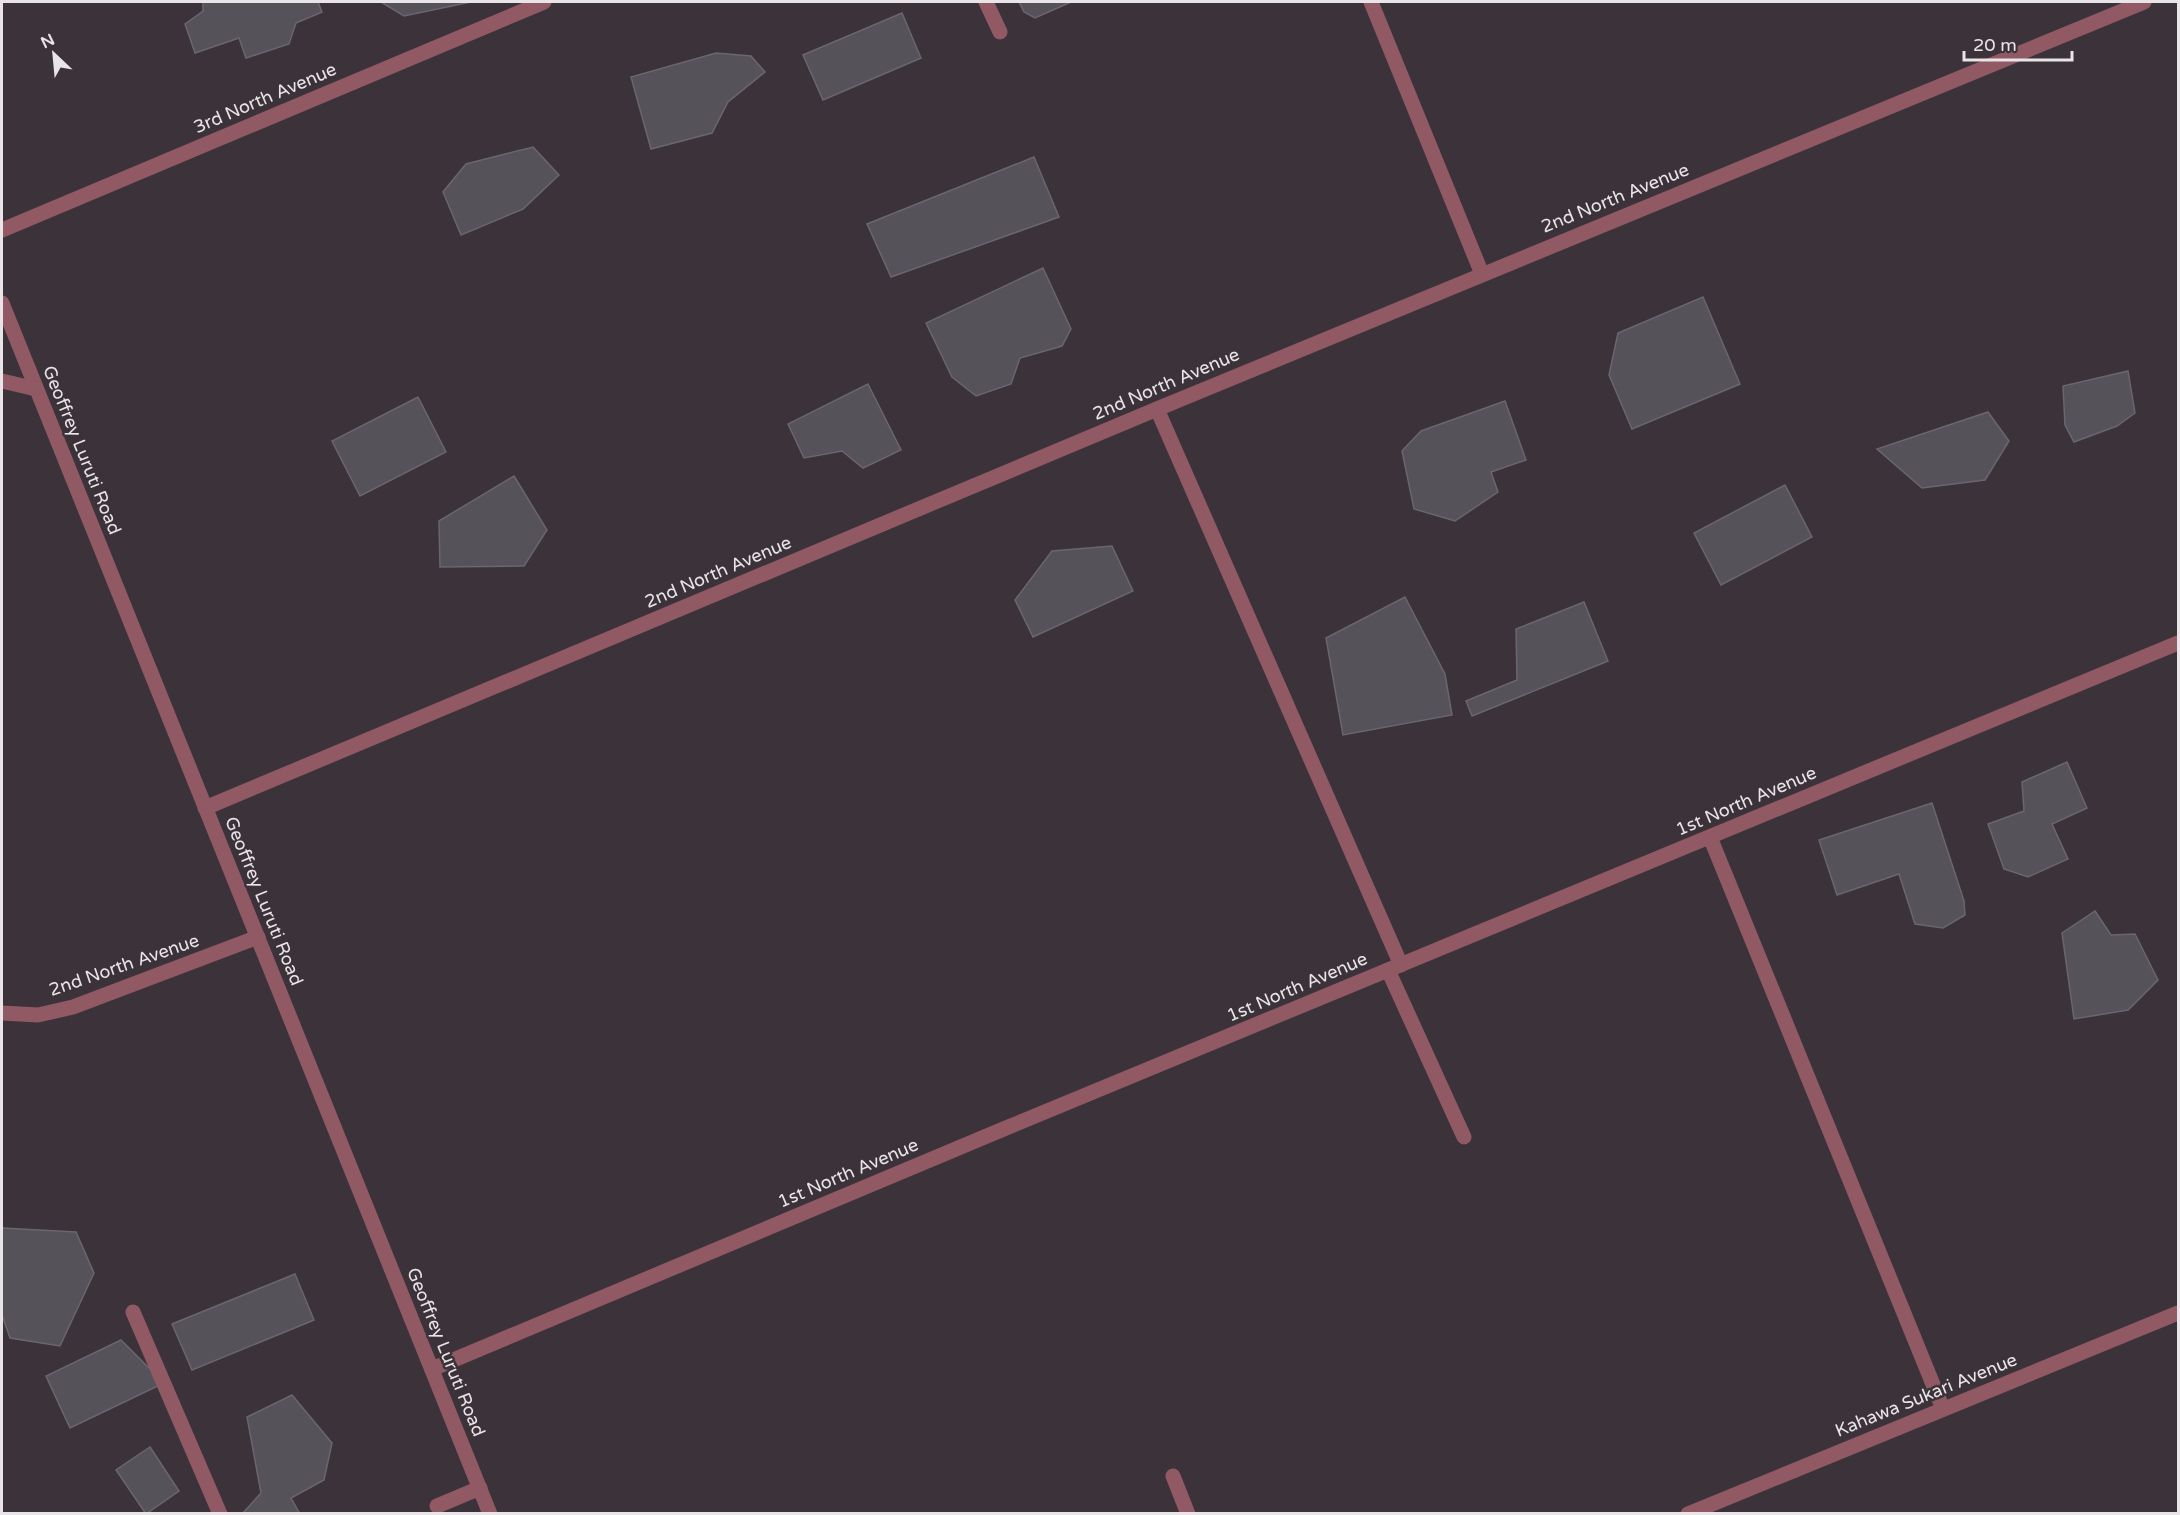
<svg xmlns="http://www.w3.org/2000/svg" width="2180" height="1515" font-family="'Varela Round',sans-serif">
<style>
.building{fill:#56525a;stroke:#6a656f;stroke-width:1.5}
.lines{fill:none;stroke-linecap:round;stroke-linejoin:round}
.lane{stroke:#905964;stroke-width:15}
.street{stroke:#905964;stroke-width:15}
.labels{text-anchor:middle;stroke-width:5;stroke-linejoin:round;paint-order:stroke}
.street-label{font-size:18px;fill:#e9e4e7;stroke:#3b3339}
</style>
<rect width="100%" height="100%" fill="#3b3339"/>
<g class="building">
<path d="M203 2H318L322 12 296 23 289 44 246 58 239 38 195 53 185 24 203 11Z"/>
<path d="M381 2H471L404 16Z"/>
<path d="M1019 2H1071L1035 18 1024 12Z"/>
<path d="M902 13 921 58 823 100 803 55Z"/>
<path d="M716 53 751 56 765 72 728 102 712 133 651 149 631 77Z"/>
<path d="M533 147 559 175 523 209 461 235 443 192 466 164Z"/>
<path d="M1034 157 1059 217 891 277 867 224Z"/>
<path d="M1043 268 1071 329 1062 346 1020 358 1011 384 976 396 952 377 926 323Z"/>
<path d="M1703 297 1740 384 1632 429 1609 375 1618 333Z"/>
<path d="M2128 371 2135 413 2117 426 2074 442 2065 425 2063 386Z"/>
<path d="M868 384 901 450 863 468 842 451 804 458 788 424Z"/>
<path d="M418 397 446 452 360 496 332 441Z"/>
<path d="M1505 401 1526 460 1491 472 1498 492 1455 521 1414 509 1402 451 1421 431Z"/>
<path d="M1988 412 2009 441 1985 480 1922 488 1877 449Z"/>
<path d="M514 476 547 530 524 566 440 567 439 521Z"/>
<path d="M1785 485 1812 537 1721 585 1694 533Z"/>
<path d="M1112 546 1133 591 1033 637 1015 600 1052 551Z"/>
<path d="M1405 597 1445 674 1452 715 1343 735 1326 638Z"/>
<path d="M1584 602 1608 661 1472 716 1466 701 1517 680 1516 629Z"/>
<path d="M2067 762 2087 808 2052 824 2068 859 2028 877 2004 869 1988 824 2024 811 2022 782Z"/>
<path d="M1932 803 1964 901 1965 915 1943 928 1915 924 1899 874 1837 895 1819 840Z"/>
<path d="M2095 911 2111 935 2135 934 2158 980 2128 1010 2074 1019 2062 933Z"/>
<path d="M2 1228 76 1232 94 1273 60 1346 10 1338 2 1315Z"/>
<path d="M295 1274 314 1320 192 1370 172 1324Z"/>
<path d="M121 1340 164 1383 70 1428 46 1376Z"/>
<path d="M292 1395 332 1443 324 1480 291 1498 300 1514H242L261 1493 247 1417Z"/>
<path d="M150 1447 179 1491 146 1514 116 1470Z"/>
</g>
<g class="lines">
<g class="lane">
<path d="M986 2 1000 32"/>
<path d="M1371 2 1482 274"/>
<path d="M133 1312 220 1514"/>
<path d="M1173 1476 1188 1514"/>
</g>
<g class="street">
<path d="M2 230 544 2"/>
<path d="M2 303 490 1514"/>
<path d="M2 381 36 389"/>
<path d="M1157 409 1401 965"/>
<path d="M205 808 1157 409 2144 2"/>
<path d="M1710 837 1943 1409"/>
<path d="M1388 970 1464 1137"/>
<path d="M2 1013 38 1015 73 1007 258 937"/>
<path d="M432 1369 1006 1128 2178 643"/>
<path d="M437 1506 480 1488"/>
<path d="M1688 1514 2178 1313"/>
</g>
</g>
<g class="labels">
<g class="street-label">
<text transform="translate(265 98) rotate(-23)" y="6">3rd North Avenue</text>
<text transform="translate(1615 198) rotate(-22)" y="6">2nd North Avenue</text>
<text transform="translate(1166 384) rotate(-23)" y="6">2nd North Avenue</text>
<text transform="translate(82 450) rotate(68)" y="6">Geoffrey Luruti Road</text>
<text transform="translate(718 572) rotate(-23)" y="6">2nd North Avenue</text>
<text transform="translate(1746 801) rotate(-23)" y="6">1st North Avenue</text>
<text transform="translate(264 901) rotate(68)" y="6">Geoffrey Luruti Road</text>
<text transform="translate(124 965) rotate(-19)" y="6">2nd North Avenue</text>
<text transform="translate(1297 987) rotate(-23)" y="6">1st North Avenue</text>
<text transform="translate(848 1173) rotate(-23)" y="6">1st North Avenue</text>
<text transform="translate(446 1352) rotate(68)" y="6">Geoffrey Luruti Road</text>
<text transform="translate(1926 1395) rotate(-22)" y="6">Kahawa Sukari Avenue</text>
</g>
</g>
<rect width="2180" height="1515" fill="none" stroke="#e9e4e7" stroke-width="6"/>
<g transform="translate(54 54) rotate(334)" stroke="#3b3339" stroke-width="4.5" paint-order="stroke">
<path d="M0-4.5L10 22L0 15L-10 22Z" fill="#e9e4e7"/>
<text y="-9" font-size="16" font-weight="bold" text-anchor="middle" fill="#e9e4e7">N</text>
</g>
<path d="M1964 51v9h108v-9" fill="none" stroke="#e9e4e7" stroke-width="3"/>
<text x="1973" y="51" font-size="18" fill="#e9e4e7" stroke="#3b3339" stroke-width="4.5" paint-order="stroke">20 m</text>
</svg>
